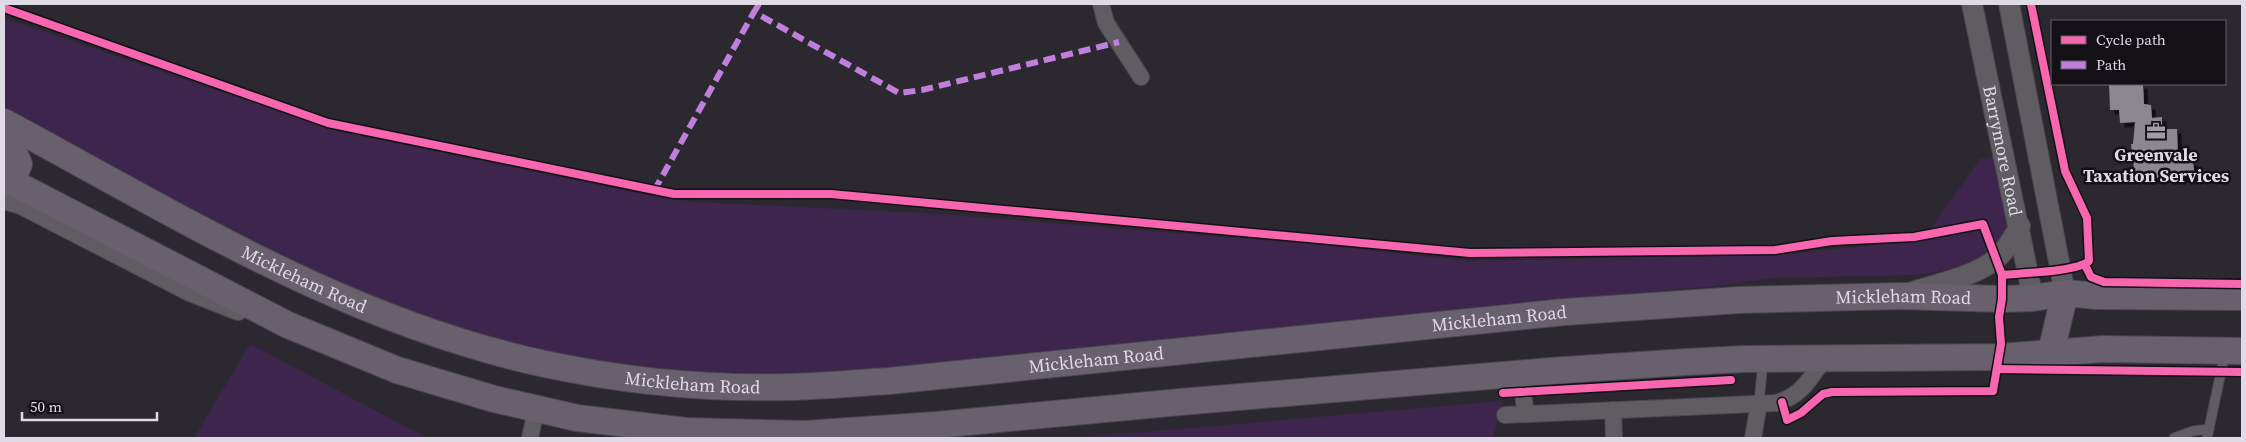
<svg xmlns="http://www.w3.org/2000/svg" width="2246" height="442" font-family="'Source Serif 4',serif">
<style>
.green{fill:#3d254d}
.building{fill:#8b888f;filter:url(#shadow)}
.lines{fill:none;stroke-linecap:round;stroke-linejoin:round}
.service-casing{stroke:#49464c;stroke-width:11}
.minor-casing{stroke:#49464c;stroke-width:18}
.tertiary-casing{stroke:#49464c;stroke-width:22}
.primary-casing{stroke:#49464c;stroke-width:28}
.service{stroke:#5f5c62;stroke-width:9}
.minor{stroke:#5f5c62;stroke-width:16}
.tertiary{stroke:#5f5c62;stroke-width:20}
.primary{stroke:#68616d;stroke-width:26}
.quiet{stroke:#c07fdc;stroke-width:6;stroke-dasharray:12 6;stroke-linecap:butt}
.cycleway-casing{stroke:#131016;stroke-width:11}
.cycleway{stroke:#f766af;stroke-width:8}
.labels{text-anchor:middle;stroke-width:5;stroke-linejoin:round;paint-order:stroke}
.street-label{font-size:18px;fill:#dfdae3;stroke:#131016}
.poi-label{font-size:18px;font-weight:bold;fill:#dfdae3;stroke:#131016}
</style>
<defs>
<filter id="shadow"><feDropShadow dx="4.5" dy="4.5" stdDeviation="0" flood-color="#0009"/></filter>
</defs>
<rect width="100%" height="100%" fill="#2c2830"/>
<g class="green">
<path d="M4 18 336 131 652 196 696 202 927 213 1311 244 1470 261 1780 255 1923 240 1982 229 1990 253 1955 269 1914 275 1773 278 1716 286C1515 304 1314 325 1113 346 929 365 738 395 555 354 356 309 182 204 4 109Z"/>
<path d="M1997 157 2009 223 2005 235 1996 248 1987 219 1929 231 1980 159Z"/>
<path d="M250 344 427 438H194Z"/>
<path d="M1502 401 1493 438H1075Z"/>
</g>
<path class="building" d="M2109 84H2143L2144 104 2151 105 2152 118 2162 117V129H2177L2178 160 2193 161 2195 178H2135L2131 144H2133L2135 122 2120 123 2119 110H2110Z"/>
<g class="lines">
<g class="service-casing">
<g id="service">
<path d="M1759 403 1763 361"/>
<path d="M2174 438 2193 431 2209 429"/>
<path d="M2207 438 2225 353"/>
</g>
</g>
<g class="minor-casing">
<g id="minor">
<path d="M1101 4 1106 23 1141 77"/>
<path d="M1520 374 1526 414"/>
<path d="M1613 410 1614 438"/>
<path d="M1505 415 1776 403C1801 396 1810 379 1824 359"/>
<path d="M530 438 536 409"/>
<path d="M1753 438 1759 403"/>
</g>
</g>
<g class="tertiary-casing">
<g id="tertiary">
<path id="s1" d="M1972 4 2033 298"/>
<path d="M2009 4 2065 293"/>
<path d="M4 199 21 204 190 291 238 310"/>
<path d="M1912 292C1937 284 1977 276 1997 258 2006 250 2013 238 2020 226"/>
</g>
</g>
<g class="primary-casing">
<g id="primary">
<path id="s2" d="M4 122C179 216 348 322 545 364 624 381 709 389 789 387 822 386 856 383 889 381L1565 312 1739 300 1901 296 2002 299 2033 298 2065 293 2097 296 2242 297"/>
<path d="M4 134 8 139 19 164 11 182"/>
<path d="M4 178 288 325 397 370 494 399 577 418 686 431 805 434 936 425 1180 402 1550 371 1686 362 1744 359 2000 357 2103 349 2242 351"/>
<path d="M2051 352 2065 293"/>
</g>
</g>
<use href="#service" class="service"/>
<use href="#minor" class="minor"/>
<use href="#tertiary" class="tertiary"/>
<use href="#primary" class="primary"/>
<g class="quiet">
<path d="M759 4 754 12 899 93 922 90 1119 42"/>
<path d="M654 191 754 12"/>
</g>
<g class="cycleway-casing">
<g id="cycleway">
<path d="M4 8 328 123 674 194H831L1470 253 1775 250 1832 241 1914 237 1983 224 2002 275C2020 273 2077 272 2089 261L2087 218 2065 171 2031 4"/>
<path d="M2085 265 2091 277 2104 282 2242 284"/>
<path d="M1997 369 2242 372"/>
<path d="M1503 393 1731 380"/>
<path d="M1782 402 1787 420 1801 413 1823 394 1832 392 1993 391 2001 344 1999 317 2002 299V275"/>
</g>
</g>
<use href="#cycleway" class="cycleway"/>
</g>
<defs>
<g id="office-bare" transform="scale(1.5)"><path d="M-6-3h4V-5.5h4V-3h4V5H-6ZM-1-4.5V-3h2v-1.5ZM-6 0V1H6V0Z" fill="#a09ca4" stroke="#131016" stroke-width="2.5" paint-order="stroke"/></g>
</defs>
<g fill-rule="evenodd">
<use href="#office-bare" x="2156" y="131"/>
</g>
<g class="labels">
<g class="street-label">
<text dy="6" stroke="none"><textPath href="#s1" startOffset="150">Barrymore Road</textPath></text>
<text dy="6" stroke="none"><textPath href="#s2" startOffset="339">Mickleham Road</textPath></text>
<text dy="6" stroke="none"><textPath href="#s2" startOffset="1959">Mickleham Road</textPath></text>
<text dy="6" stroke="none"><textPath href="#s2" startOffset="1554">Mickleham Road</textPath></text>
<text dy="6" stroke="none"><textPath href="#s2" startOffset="1149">Mickleham Road</textPath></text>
<text dy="6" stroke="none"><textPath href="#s2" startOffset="744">Mickleham Road</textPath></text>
</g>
<g class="poi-label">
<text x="2156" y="161">Greenvale<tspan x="2156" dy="21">Taxation Services</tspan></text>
</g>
</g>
<rect width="2246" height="442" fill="none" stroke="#dfdae3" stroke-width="10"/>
<rect x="2051" y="20" width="175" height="65" fill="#131016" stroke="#656168"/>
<rect x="2061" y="36" width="25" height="8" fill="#f766af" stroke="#656168"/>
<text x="2096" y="45" font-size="15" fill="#dfdae3">Cycle path</text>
<rect x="2061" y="61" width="25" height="8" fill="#c07fdc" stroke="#656168"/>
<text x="2096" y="70" font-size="15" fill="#dfdae3">Path</text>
<path d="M22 412v8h135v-8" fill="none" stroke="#dfdae3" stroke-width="2.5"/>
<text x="30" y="412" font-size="15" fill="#dfdae3" stroke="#131016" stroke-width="4" paint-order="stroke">50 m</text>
</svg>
